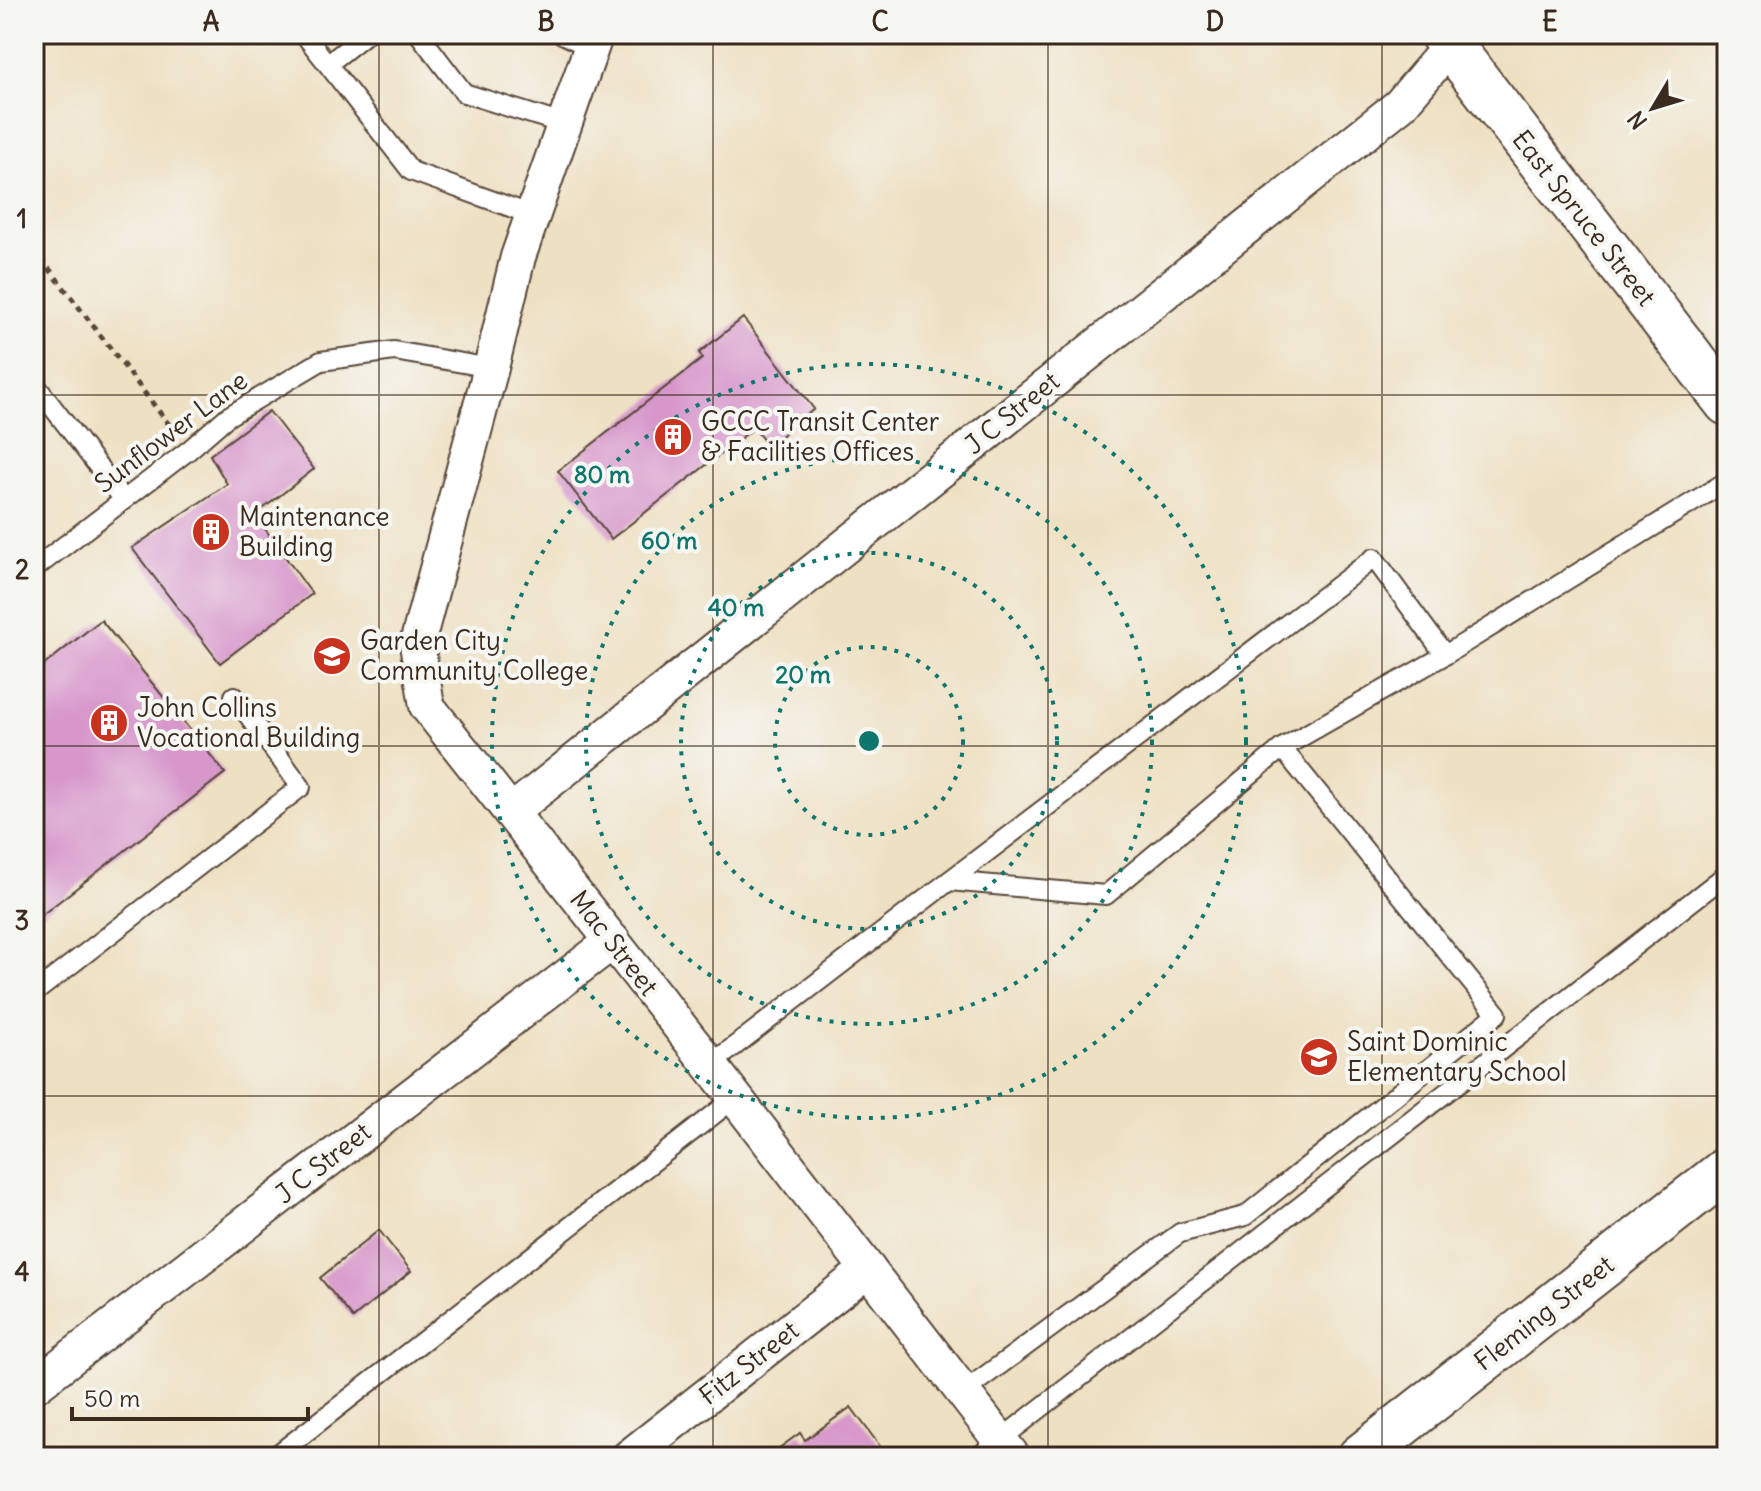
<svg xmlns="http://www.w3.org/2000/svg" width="1761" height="1491" font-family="Delius,sans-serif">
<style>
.building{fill:#d797cb}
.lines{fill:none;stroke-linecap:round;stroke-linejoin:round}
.service-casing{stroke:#564537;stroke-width:22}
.minor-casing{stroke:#564537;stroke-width:38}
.tertiary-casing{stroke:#564537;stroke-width:48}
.path{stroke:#564537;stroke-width:5;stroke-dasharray:6 6;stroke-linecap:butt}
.service{stroke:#fff;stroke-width:18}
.minor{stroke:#fff;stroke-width:34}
.tertiary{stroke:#fff;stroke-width:44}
.grid{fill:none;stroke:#3b2a1e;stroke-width:2;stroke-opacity:0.55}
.ring{fill:none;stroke:#0f766e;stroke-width:4;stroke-dasharray:4 8}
.labels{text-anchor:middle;stroke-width:8;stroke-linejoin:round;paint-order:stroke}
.street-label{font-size:26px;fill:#3b2a1e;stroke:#f6f6f2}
.poi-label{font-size:26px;fill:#3b2a1e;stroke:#f6f6f2;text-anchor:start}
.centre{fill:#0f766e;stroke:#f6f6f2;stroke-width:4}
.ring-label{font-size:24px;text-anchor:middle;font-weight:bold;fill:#0f766e;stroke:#f6f6f2;stroke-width:8;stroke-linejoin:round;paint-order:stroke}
.neatline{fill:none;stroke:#3b2a1e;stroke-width:3}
.grid-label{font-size:26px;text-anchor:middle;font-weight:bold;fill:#3b2a1e}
</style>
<rect width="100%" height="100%" fill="#f6f6f2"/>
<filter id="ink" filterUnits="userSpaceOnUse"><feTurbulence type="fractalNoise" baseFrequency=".0125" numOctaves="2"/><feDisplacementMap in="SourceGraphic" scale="16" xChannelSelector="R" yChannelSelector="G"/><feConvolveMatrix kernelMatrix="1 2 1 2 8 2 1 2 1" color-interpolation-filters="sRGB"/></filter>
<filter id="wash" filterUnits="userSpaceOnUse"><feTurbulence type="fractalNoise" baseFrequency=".006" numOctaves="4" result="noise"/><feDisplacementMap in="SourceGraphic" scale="32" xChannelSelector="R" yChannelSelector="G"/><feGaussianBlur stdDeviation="1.8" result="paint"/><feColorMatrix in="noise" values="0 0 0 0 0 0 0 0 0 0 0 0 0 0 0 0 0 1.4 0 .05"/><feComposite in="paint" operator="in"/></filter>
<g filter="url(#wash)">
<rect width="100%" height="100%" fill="#eee0c2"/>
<g id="blocks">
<g class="building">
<path d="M743 318 814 409 768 446 754 428 611 539 558 471 703 358 699 353Z"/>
<path d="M269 411 314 469 255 515 312 594 220 663 132 548 227 484 210 455Z"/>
<path d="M101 620 225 773 34 921V673Z"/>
<path d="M379 1230 411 1271 353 1318 320 1278Z"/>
<path d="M851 1407 882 1449 871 1457H767L800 1433 805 1440Z"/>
</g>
</g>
</g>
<g filter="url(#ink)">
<use href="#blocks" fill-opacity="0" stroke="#564537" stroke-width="2"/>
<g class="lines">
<g class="service-casing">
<g id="service">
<path d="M304 34 411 171 532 215"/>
<path d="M419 34 464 93 563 124"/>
<path d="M562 34 590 47"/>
<path d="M1723 34 1727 39"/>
<path d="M328 64 366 34"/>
<path d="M34 383 124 500"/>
<path d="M34 569 189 450 227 417 321 361 394 351 491 368"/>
<path d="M949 881 1106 895 1282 748 1445 655 1727 481"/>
<path d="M34 993 301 787 234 696"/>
<path d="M710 1065 949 881 1374 558 1445 655"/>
<path d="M963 1392 1180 1233 1245 1216 1497 1014 1282 748"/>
<path d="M274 1457 735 1098"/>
<path d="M978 1457 1727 874"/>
</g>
</g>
<g class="minor-casing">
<g id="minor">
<path d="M596 34 518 257 491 368 417 644 427 706 710 1065 1013 1457"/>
<path d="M511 812 1400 105 1451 45 1465 34"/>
<path d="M34 1386 613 941"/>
<path d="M629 1457 868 1269"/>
</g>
</g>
<g class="tertiary-casing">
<g id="tertiary">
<path d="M1442 34 1727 403"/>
<path d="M1360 1457 1727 1169"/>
</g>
</g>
<path class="path" d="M34 249 174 431"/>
<use href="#service" class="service"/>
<use href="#minor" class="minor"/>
<use href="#tertiary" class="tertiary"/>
</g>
</g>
<path class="grid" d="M379 34V1457M713 34V1457M1048 34V1457M1382 34V1457M34 395H1727M34 746H1727M34 1096H1727"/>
<g class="ring">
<circle cx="869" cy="741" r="94"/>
<circle cx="869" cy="741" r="188"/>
<circle cx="869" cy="741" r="283"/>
<circle cx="869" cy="741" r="377"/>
</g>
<defs>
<g id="building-disc" transform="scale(2)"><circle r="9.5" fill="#c8321e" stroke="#f6f6f2"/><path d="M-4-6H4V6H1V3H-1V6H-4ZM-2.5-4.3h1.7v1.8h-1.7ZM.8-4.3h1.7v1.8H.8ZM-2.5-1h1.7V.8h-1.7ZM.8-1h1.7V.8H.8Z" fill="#fff"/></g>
<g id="university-disc" transform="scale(2)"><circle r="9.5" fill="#c8321e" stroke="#f6f6f2"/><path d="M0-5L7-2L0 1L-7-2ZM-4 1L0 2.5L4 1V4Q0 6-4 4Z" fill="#fff"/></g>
<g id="school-disc" transform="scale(2)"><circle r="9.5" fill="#c8321e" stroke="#f6f6f2"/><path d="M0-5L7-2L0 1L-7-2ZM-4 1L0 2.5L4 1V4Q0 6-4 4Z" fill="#fff"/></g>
</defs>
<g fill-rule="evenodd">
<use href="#building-disc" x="673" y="437"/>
<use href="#building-disc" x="211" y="532"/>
<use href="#university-disc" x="332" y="656"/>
<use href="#building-disc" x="109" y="723"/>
<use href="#school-disc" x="1319" y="1057"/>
</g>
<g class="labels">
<g class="street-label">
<text transform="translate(1584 218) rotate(52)" y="9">East Spruce Street</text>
<text transform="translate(1012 413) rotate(-39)" y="9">J C Street</text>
<text transform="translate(171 432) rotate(-37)" y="9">Sunflower Lane</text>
<text transform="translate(614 943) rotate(52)" y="9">Mac Street</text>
<text transform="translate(323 1163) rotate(-38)" y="9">J C Street</text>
<text transform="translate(1544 1313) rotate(-38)" y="9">Fleming Street</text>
<text transform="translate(749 1363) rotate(-38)" y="9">Fitz Street</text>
</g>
<g class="poi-label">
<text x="701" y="431">GCCC Transit Center<tspan x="701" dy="30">&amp; Facilities Offices</tspan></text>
<text x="239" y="526">Maintenance<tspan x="239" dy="30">Building</tspan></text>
<text x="360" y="650">Garden City<tspan x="360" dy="30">Community College</tspan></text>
<text x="137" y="717">John Collins<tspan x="137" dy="30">Vocational Building</tspan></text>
<text x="1347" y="1051">Saint Dominic<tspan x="1347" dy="30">Elementary School</tspan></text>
</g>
</g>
<circle cx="869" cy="741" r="12" class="centre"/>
<g class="ring-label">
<text x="602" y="483">80 m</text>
<text x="669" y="549">60 m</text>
<text x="736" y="616">40 m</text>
<text x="803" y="683">20 m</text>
</g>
<rect width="1761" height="1491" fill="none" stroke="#f6f6f2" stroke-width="88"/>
<g transform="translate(1653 108) rotate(232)" stroke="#f6f6f2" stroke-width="6" paint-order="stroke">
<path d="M0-6L14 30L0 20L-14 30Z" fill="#3b2a1e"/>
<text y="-12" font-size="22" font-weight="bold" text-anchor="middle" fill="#3b2a1e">N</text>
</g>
<path d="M72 1407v12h236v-12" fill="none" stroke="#3b2a1e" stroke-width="4"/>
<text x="84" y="1407" font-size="24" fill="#3b2a1e" stroke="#f6f6f2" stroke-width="6" paint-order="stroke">50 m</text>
<rect x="44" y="44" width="1673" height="1403" class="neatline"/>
<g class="grid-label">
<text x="211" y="31">A</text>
<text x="546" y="31">B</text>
<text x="880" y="31">C</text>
<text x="1215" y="31">D</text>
<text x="1550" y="31">E</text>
<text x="22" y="228">1</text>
<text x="22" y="579">2</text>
<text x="22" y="930">3</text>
<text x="22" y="1281">4</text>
</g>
</svg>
